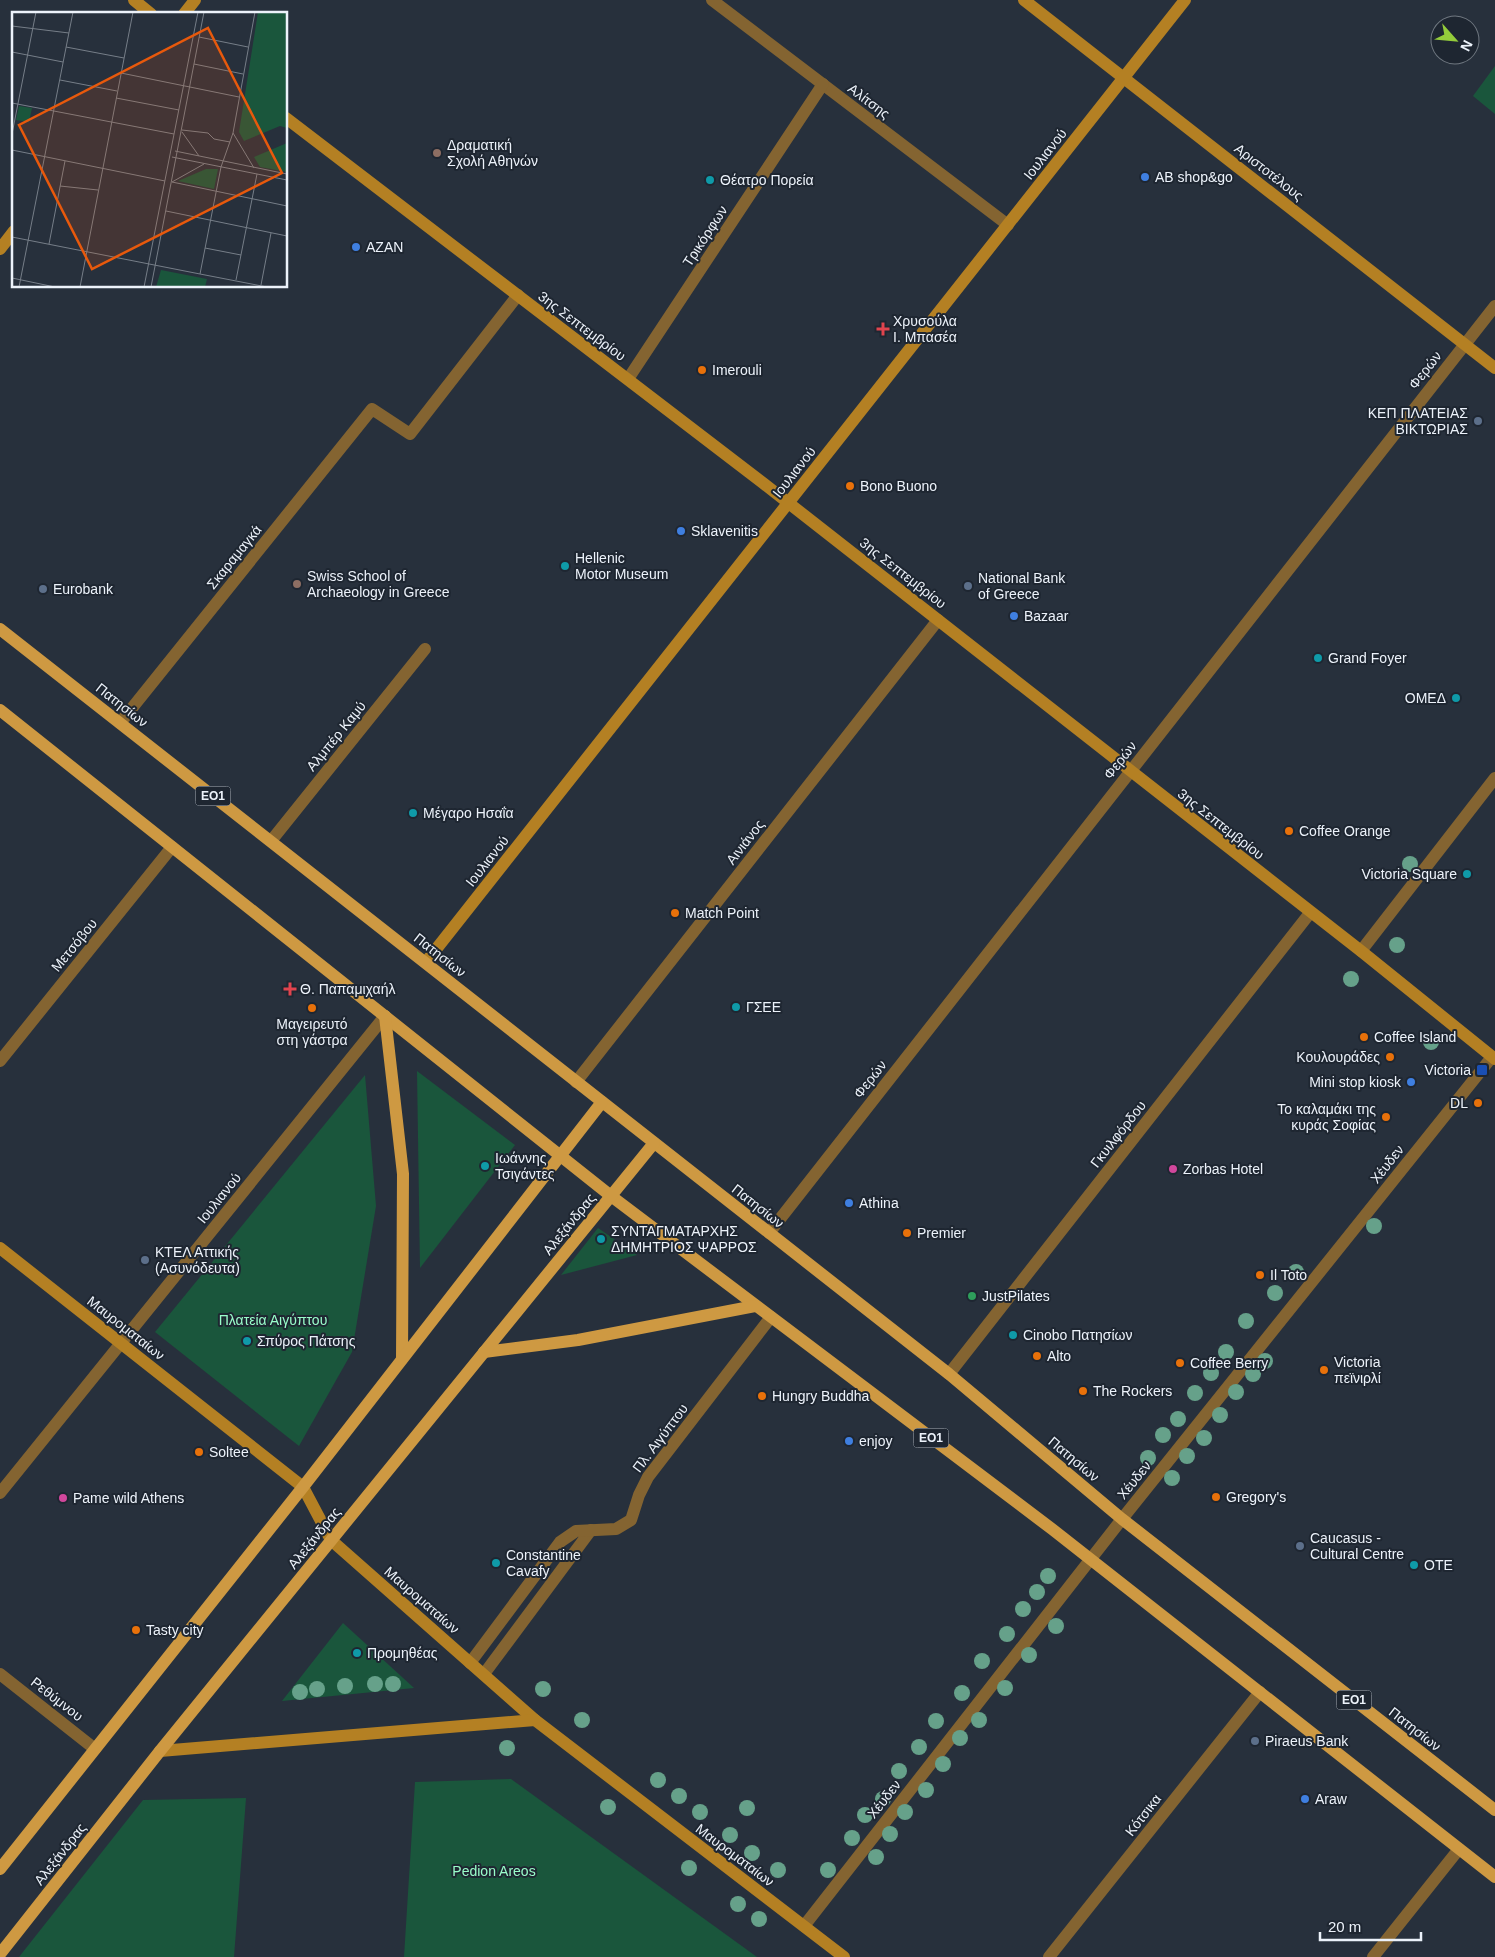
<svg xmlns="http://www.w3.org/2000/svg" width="1495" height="1957" font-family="Arial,sans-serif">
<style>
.green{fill:#1a563c}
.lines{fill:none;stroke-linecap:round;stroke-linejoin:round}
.lane{stroke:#846431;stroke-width:12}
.street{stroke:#846431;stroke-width:12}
.secondary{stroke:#b48023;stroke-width:12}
.primary{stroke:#ce9942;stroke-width:12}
.tree{fill:#66a18a}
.education-dot{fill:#8d6e63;stroke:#1e2631;stroke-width:2}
.shop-dot{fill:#3f7fe0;stroke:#1e2631;stroke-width:2}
.culture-dot{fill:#0f9aa8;stroke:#1e2631;stroke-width:2}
.health-dot{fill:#e0444e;stroke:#1e2631;stroke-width:2}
.food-dot{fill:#e8710a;stroke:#1e2631;stroke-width:2}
.service-dot{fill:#5c6f8a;stroke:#1e2631;stroke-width:2}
.transit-dot{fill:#1a4fb4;stroke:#1e2631;stroke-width:2}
.hotel-dot{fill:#d1479c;stroke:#1e2631;stroke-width:2}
.leisure-dot{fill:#2e9e5b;stroke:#1e2631;stroke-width:2}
.labels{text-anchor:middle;stroke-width:4;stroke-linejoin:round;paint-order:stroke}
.shield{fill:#1e2631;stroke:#aeb5be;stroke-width:1}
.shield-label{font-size:12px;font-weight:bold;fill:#ecf2fa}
.street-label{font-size:14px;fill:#ecf2fa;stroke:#1e2631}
.poi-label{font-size:14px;fill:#ecf2fa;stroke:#1e2631;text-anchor:start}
.park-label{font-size:14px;fill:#99fdca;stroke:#1e2631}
.inset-road{fill:none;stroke:#767e88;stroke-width:1}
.view{fill:#e8590c;fill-opacity:0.15;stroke:#e8590c;stroke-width:2.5}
.inset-edge{fill:none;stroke:#ecf2fa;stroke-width:2.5}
</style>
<rect width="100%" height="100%" fill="#27303c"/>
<g class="green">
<path d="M1495 66V114L1473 96Z"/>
<path d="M417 1071 515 1145 420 1268Z"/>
<path d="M365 1075 376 1206 352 1352 299 1446 155 1332Z"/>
<path d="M598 1228 637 1255 561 1275Z"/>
<path d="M343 1623 414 1688 282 1701Z"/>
<path d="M511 1779 757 1957H404L415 1782Z"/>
<path d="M246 1798 234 1957H19L143 1800Z"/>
</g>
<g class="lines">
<path class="lane" d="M484 1674 591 1530"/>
<g class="street">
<path d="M712 0 1008 225"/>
<path d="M628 379 823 84"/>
<path d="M120 723 372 409 410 434 518 295"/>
<path d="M271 841 425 649"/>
<path d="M1361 951 1495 778"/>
<path d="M0 1061 172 847"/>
<path d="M576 1082 938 620"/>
<path d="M769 1233 1495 306"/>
<path d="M949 1374 1310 913"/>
<path d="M0 1493 385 1016"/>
<path d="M470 1663 560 1542 576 1531 616 1529 631 1520 639 1495 648 1477 771 1317"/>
<path d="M0 1674 95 1749"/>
<path d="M804 1926 1122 1519 1492 1057"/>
<path d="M1049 1957 1260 1692"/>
<path d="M1373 1957 1459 1849"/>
</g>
<g class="secondary">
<path d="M134 0 151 14"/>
<path d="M1024 0 1495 368"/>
<path d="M184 14 195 0"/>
<path d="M286 118 763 483 1361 951 1495 1059"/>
<path d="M0 249 14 231"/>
<path d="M426 962 1185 0"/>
<path d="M0 1248 303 1487 331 1540 535 1720 844 1957"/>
<path d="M160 1751 535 1720"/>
</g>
<g class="primary">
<path d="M0 629 949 1374 1122 1519 1495 1810"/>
<path d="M0 710 611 1196 1052 1529 1495 1877"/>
<path d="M385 1016 403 1174 402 1359"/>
<path d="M484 1352 578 1340 755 1306"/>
<path d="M0 1869 303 1487 602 1102"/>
<path d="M0 1954 160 1751 654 1143"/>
</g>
</g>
<g class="tree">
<circle cx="1410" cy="864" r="8"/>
<circle cx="1397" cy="945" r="8"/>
<circle cx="1351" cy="979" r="8"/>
<circle cx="1431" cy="1042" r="8"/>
<circle cx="1374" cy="1226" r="8"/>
<circle cx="1296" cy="1272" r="8"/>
<circle cx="1275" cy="1293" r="8"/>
<circle cx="1246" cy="1321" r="8"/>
<circle cx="1226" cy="1352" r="8"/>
<circle cx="1265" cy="1361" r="8"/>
<circle cx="1211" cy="1373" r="8"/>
<circle cx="1253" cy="1374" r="8"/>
<circle cx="1236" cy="1392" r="8"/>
<circle cx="1195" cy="1393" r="8"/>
<circle cx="1220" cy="1415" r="8"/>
<circle cx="1178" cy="1419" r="8"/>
<circle cx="1163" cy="1435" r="8"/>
<circle cx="1204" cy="1438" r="8"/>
<circle cx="1187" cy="1456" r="8"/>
<circle cx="1148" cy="1458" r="8"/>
<circle cx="1172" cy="1478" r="8"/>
<circle cx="1048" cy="1576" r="8"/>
<circle cx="1037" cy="1592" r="8"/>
<circle cx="1023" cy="1609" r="8"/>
<circle cx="1056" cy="1626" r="8"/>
<circle cx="1007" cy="1634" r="8"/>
<circle cx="1029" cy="1655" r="8"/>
<circle cx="982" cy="1661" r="8"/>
<circle cx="375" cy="1684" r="8"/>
<circle cx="393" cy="1684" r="8"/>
<circle cx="345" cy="1686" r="8"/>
<circle cx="1005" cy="1688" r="8"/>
<circle cx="317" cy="1689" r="8"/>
<circle cx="543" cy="1689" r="8"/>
<circle cx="300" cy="1692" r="8"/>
<circle cx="962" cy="1693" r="8"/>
<circle cx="582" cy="1720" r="8"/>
<circle cx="979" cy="1720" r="8"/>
<circle cx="936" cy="1721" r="8"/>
<circle cx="960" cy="1738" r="8"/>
<circle cx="919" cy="1747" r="8"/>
<circle cx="507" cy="1748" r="8"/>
<circle cx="943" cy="1764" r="8"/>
<circle cx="899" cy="1771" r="8"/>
<circle cx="658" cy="1780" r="8"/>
<circle cx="926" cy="1790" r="8"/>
<circle cx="679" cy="1796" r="8"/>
<circle cx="883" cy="1799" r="8"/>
<circle cx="608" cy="1807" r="8"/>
<circle cx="747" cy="1808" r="8"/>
<circle cx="700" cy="1812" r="8"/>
<circle cx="905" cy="1812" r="8"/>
<circle cx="865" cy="1815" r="8"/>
<circle cx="890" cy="1834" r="8"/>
<circle cx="730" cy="1835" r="8"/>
<circle cx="852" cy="1838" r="8"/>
<circle cx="752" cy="1853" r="8"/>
<circle cx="876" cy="1857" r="8"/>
<circle cx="689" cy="1868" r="8"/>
<circle cx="778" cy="1870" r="8"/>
<circle cx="828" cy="1870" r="8"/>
<circle cx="738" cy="1904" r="8"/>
<circle cx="759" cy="1919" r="8"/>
</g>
<g class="education-dot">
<circle cx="437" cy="153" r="5"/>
<circle cx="297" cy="584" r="5"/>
</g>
<g class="shop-dot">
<circle cx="1145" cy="177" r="5"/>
<circle cx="356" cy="247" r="5"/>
<circle cx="681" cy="531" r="5"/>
<circle cx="1014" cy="616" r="5"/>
<circle cx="1411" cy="1082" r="5"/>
<circle cx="849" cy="1203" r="5"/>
<circle cx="849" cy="1441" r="5"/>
<circle cx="1305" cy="1799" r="5"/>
</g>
<g class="culture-dot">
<circle cx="710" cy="180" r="5"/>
<circle cx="565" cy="566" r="5"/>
<circle cx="1318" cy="658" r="5"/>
<circle cx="1456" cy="698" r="5"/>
<circle cx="413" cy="813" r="5"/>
<circle cx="1467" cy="874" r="5"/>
<circle cx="736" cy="1007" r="5"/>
<circle cx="485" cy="1166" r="5"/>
<circle cx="601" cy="1239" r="5"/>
<circle cx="1013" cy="1335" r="5"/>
<circle cx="247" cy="1341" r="5"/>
<circle cx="496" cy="1563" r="5"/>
<circle cx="1414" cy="1565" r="5"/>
<circle cx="357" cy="1653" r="5"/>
</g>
<g class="health-dot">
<path d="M880.5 321.5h5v5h5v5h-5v5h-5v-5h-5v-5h5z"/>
<path d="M287.5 981.5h5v5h5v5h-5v5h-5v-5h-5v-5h5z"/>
</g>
<g class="food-dot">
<circle cx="702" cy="370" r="5"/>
<circle cx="850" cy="486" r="5"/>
<circle cx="1289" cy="831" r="5"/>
<circle cx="675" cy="913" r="5"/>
<circle cx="312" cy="1008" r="5"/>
<circle cx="1364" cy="1037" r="5"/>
<circle cx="1390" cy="1057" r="5"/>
<circle cx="1478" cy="1103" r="5"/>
<circle cx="1386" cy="1117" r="5"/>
<circle cx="907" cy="1233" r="5"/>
<circle cx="1260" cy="1275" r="5"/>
<circle cx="1037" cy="1356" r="5"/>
<circle cx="1180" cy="1363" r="5"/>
<circle cx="1324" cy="1370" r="5"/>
<circle cx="1083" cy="1391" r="5"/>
<circle cx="762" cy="1396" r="5"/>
<circle cx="199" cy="1452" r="5"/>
<circle cx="1216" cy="1497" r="5"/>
<circle cx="136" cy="1630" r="5"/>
</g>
<g class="service-dot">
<circle cx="1478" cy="421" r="5"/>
<circle cx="968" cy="586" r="5"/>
<circle cx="43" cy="589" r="5"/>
<circle cx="145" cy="1260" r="5"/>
<circle cx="1300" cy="1546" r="5"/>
<circle cx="1255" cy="1741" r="5"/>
</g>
<rect class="transit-dot" x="1476" y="1064" width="12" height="12" rx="2.5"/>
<g class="hotel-dot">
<circle cx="1173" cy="1169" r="5"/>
<circle cx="63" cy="1498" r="5"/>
</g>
<circle class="leisure-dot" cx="972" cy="1296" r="5"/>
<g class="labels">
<g class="shield">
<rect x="195.5" y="786.5" width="35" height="19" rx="4"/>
<rect x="913.5" y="1428.5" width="35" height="19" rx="4"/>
<rect x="1336.5" y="1690.5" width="35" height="19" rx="4"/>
</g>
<g class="shield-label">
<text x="213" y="800">ΕΟ1</text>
<text x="931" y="1442">ΕΟ1</text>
<text x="1354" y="1704">ΕΟ1</text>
</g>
<g class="street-label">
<text transform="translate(869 101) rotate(37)" y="5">Αλίτσης</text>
<text transform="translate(1045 154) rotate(-52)" y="5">Ιουλιανού</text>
<text transform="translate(1269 172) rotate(38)" y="5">Αριστοτέλους</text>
<text transform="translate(705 236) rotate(-57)" y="5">Τρικόρφων</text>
<text transform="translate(582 326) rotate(37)" y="5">3ης Σεπτεμβρίου</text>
<text transform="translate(1425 370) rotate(-52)" y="5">Φερών</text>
<text transform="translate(794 472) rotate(-52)" y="5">Ιουλιανού</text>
<text transform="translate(234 557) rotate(-51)" y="5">Σκαραμαγκά</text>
<text transform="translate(903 573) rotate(38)" y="5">3ης Σεπτεμβρίου</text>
<text transform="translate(122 705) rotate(38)" y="5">Πατησίων</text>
<text transform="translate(336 736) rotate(-51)" y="5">Αλμπέρ Καμύ</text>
<text transform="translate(1120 760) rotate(-52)" y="5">Φερών</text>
<text transform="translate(1221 824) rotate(38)" y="5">3ης Σεπτεμβρίου</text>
<text transform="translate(745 842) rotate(-52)" y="5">Αινιάνος</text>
<text transform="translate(487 861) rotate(-52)" y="5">Ιουλιανού</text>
<text transform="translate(74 945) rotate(-51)" y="5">Μετσόβου</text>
<text transform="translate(440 955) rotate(38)" y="5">Πατησίων</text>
<text transform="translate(870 1079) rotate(-52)" y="5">Φερών</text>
<text transform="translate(1118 1134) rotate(-52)" y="5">Γκυιλφόρδου</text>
<text transform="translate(1387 1164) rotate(-52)" y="5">Χέυδεν</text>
<text transform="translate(219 1198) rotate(-51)" y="5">Ιουλιανού</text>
<text transform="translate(758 1206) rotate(38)" y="5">Πατησίων</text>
<text transform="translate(569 1224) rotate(-51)" y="5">Αλεξάνδρας</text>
<text transform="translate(126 1328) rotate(38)" y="5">Μαυροματαίων</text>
<text transform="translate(660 1438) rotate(-53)" y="5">Πλ. Αιγύπτου</text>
<text transform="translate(1074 1459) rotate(40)" y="5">Πατησίων</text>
<text transform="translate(1134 1480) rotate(-51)" y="5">Χέυδεν</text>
<text transform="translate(314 1538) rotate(-51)" y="5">Αλεξάνδρας</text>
<text transform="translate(422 1600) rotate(41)" y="5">Μαυροματαίων</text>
<text transform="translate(57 1699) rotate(38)" y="5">Ρεθύμνου</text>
<text transform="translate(1415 1729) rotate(38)" y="5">Πατησίων</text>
<text transform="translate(884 1799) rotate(-52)" y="5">Χέυδεν</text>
<text transform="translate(1143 1815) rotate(-52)" y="5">Κότσικα</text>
<text transform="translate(60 1854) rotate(-52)" y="5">Αλεξάνδρας</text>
<text transform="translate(735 1855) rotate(37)" y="5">Μαυροματαίων</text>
</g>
<g class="poi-label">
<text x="447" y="150">Δραματική<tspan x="447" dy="16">Σχολή Αθηνών</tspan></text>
<text x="1155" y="182">AB shop&amp;go</text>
<text x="720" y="185">Θέατρο Πορεία</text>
<text x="366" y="252">ΑΖΑΝ</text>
<text x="893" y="326">Χρυσούλα<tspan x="893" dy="16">Ι. Μπασέα</tspan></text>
<text x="712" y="375">Imerouli</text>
<text x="1468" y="418" text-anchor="end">ΚΕΠ ΠΛΑΤΕΙΑΣ<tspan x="1468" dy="16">ΒΙΚΤΩΡΙΑΣ</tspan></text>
<text x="860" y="491">Bono Buono</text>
<text x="691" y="536">Sklavenitis</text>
<text x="575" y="563">Hellenic<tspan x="575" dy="16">Motor Museum</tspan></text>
<text x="307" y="581">Swiss School of<tspan x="307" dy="16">Archaeology in Greece</tspan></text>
<text x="978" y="583">National Bank<tspan x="978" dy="16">of Greece</tspan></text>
<text x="53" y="594">Eurobank</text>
<text x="1024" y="621">Bazaar</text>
<text x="1328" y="663">Grand Foyer</text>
<text x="1446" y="703" text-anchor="end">ΟΜΕΔ</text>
<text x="423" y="818">Μέγαρο Ησαΐα</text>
<text x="1299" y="836">Coffee Orange</text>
<text x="1457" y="879" text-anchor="end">Victoria Square</text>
<text x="685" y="918">Match Point</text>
<text x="300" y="994">Θ. Παπαμιχαήλ</text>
<text x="746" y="1012">ΓΣΕΕ</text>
<text x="312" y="1029" text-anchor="middle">Μαγειρευτό<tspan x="312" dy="16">στη γάστρα</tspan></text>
<text x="1374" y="1042">Coffee Island</text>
<text x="1380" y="1062" text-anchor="end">Κουλουράδες</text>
<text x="1471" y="1075" text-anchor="end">Victoria</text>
<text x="1401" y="1087" text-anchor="end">Mini stop kiosk</text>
<text x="1468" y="1108" text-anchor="end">DL</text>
<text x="1376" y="1114" text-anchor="end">Το καλαμάκι της<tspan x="1376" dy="16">κυράς Σοφίας</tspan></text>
<text x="495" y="1163">Ιωάννης<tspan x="495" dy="16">Τσιγάντες</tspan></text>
<text x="1183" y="1174">Zorbas Hotel</text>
<text x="859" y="1208">Athina</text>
<text x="611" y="1236">ΣΥΝΤΑΓΜΑΤΑΡΧΗΣ<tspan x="611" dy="16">ΔΗΜΗΤΡΙΟΣ ΨΑΡΡΟΣ</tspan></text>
<text x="917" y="1238">Premier</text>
<text x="155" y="1257">ΚΤΕΛ Αττικής<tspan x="155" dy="16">(Ασυνόδευτα)</tspan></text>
<text x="1270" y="1280">Il Toto</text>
<text x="982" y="1301">JustPilates</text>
<text x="1023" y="1340">Cinobo Πατησίων</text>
<text x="257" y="1346">Σπύρος Πάτσης</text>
<text x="1047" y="1361">Alto</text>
<text x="1334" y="1367">Victoria<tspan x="1334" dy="16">πεϊνιρλί</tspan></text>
<text x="1190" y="1368">Coffee Berry</text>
<text x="1093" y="1396">The Rockers</text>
<text x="772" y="1401">Hungry Buddha</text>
<text x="859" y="1446">enjoy</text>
<text x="209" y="1457">Soltee</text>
<text x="1226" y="1502">Gregory's</text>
<text x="73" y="1503">Pame wild Athens</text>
<text x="1310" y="1543">Caucasus -<tspan x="1310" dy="16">Cultural Centre</tspan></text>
<text x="506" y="1560">Constantine<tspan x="506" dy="16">Cavafy</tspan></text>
<text x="1424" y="1570">ΟΤΕ</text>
<text x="146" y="1635">Tasty city</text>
<text x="367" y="1658">Προμηθέας</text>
<text x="1265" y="1746">Piraeus Bank</text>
<text x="1315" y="1804">Araw</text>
</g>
<g class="park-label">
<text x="273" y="1325">Πλατεία Αιγύπτου</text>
<text x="494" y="1876">Pedion Areos</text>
</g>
</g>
<g transform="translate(12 12)">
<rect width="275" height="275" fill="#27303c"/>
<path d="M246 0H275V116L268 114 232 129 227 120ZM7 94 20 96 17 110 4 108ZM275 131V160L248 155 242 145ZM194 157H206L202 177 166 169ZM149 258 195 267 193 275H144Z" fill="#1a563c"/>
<path class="inset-road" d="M0 14 57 21M187 25 236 35M54 35 112 46M0 40 51 50M182 52 231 62M109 61 227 85M48 68 105 79M104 86 167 98M0 91 162 122M170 118 196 121 202 127 218 130M170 120 187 144M221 121 242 156M0 122 24 0M0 138 153 169M163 139 275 162M160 145 275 168M160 170 275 194M160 170 192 152M48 174 86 178M154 199 275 224M0 225 188 262 209 155 221 121 243 0M37 232 53 149M193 236 229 243M188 262 255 275M0 266 43 275M224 268 245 162M249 273 259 221M7 275 61 0M68 275 121 0M132 275 186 0M139 275 192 0"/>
<path class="view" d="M196 16 270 161 80 257 7 113Z"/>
<rect width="275" height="275" class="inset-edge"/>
</g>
<g transform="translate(1455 40) rotate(117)"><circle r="24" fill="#1e2631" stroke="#707881"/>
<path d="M0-4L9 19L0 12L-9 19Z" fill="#94cc3b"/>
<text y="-8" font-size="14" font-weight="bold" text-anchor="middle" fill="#ecf2fa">N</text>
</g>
<path d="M1320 1932v8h101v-8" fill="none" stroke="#ecf2fa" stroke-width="2.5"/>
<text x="1328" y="1932" font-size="15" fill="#ecf2fa" stroke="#1e2631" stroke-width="4" paint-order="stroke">20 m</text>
</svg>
